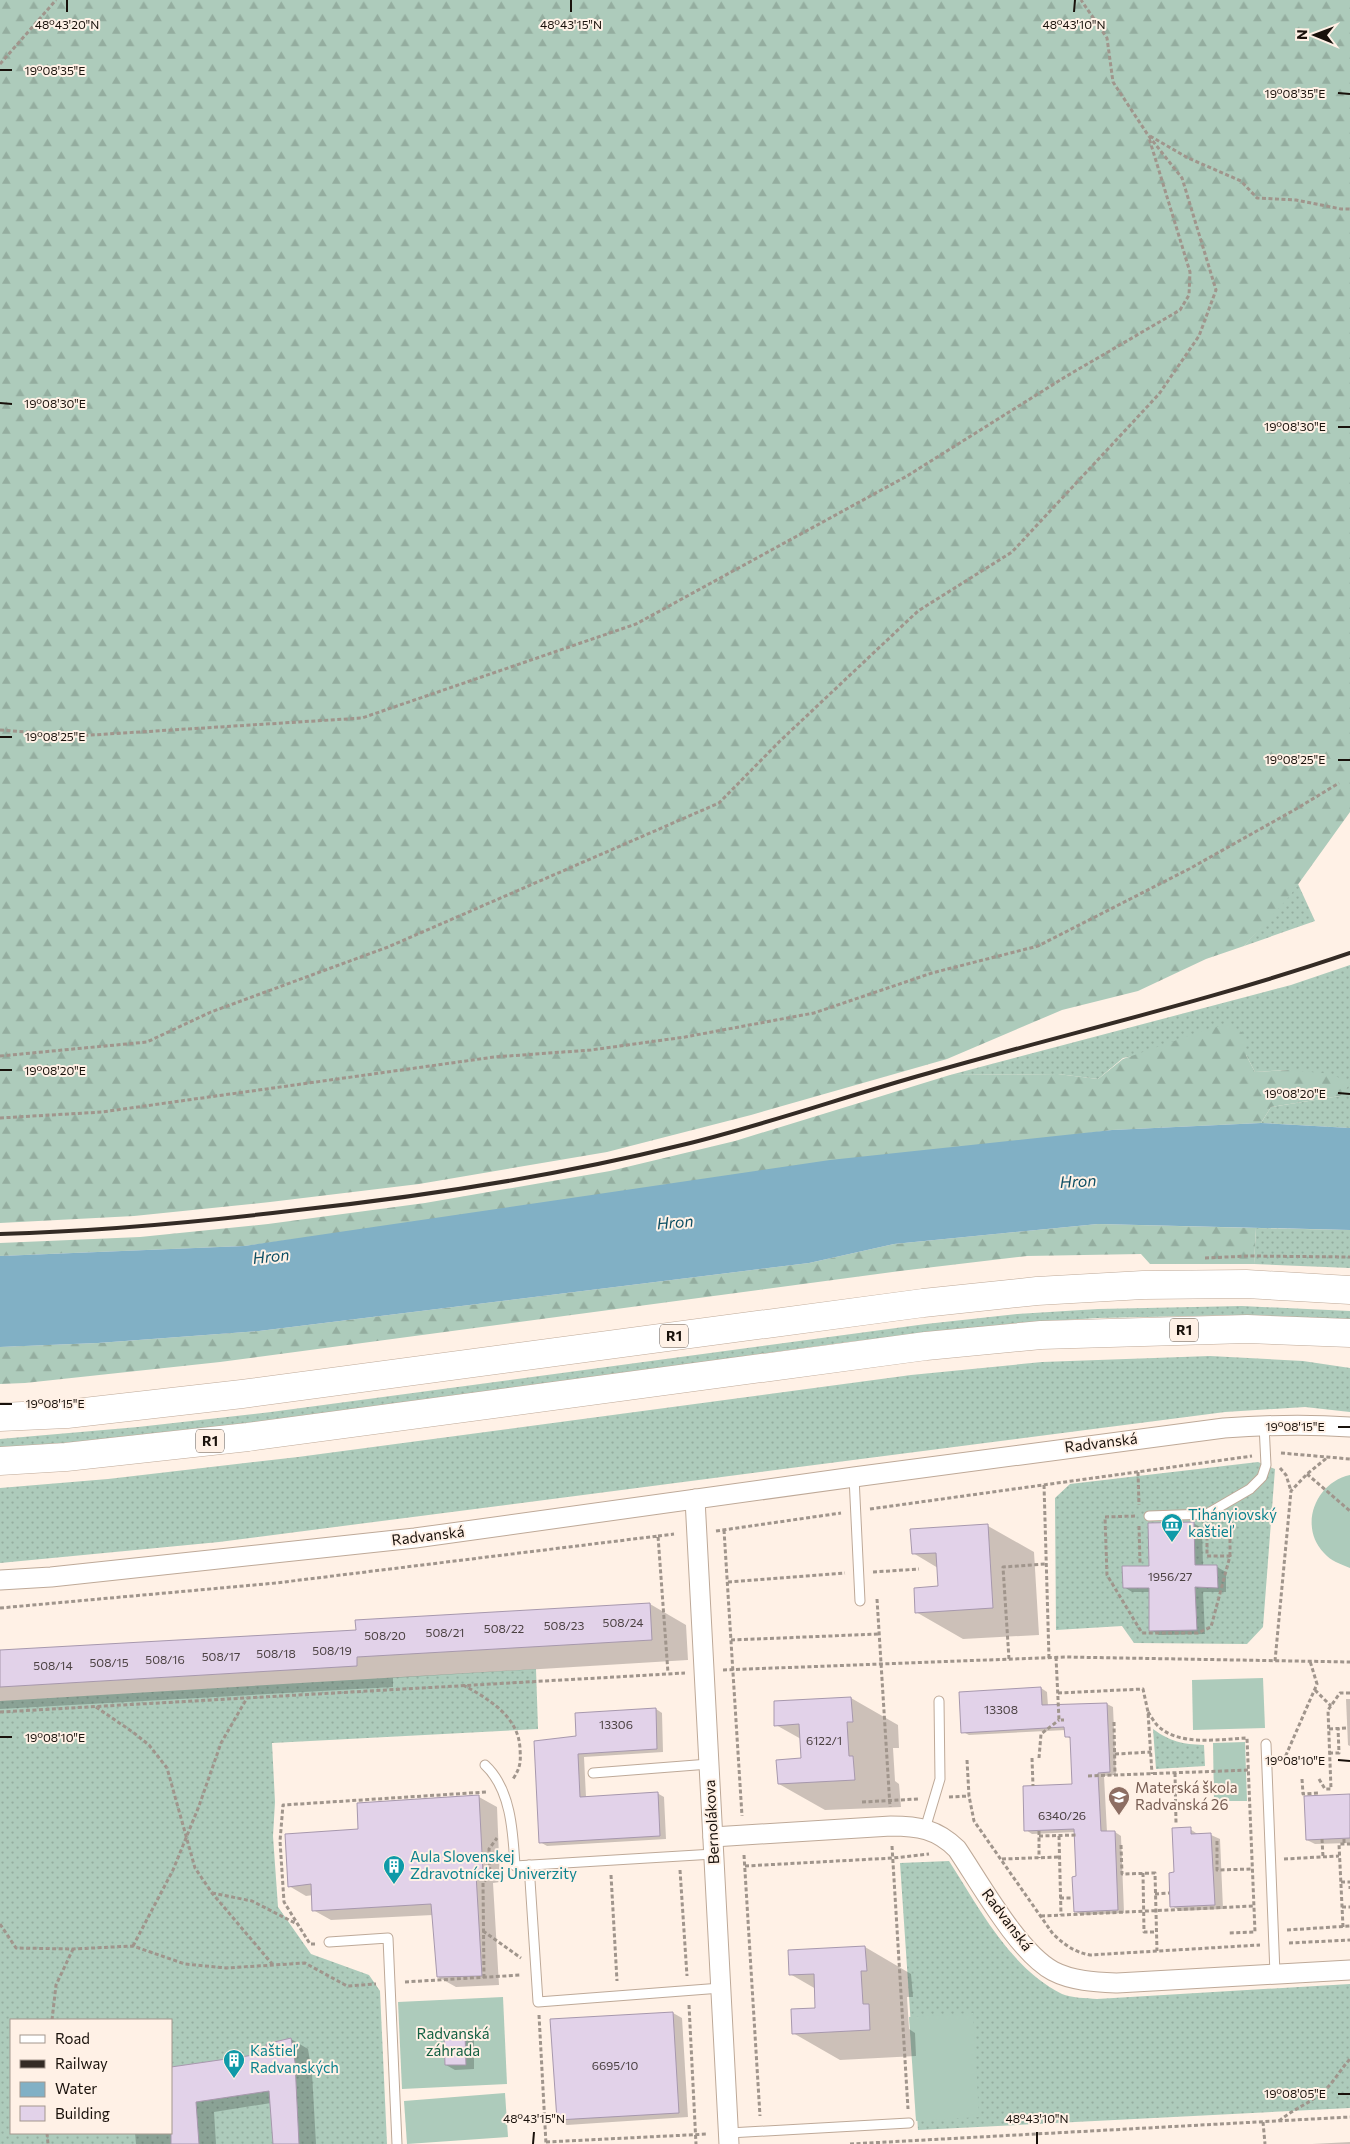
<svg xmlns="http://www.w3.org/2000/svg" width="1350" height="2144" font-family="Commissioner,sans-serif">
<style>
.grass{fill:url(#grass-dots);fill-rule:evenodd}
.forest{fill:url(#forest-firs)}
.garden{fill:#adcbbb}
.water{fill:#81b0c5}
.shadow{fill:#0003}
.building{fill:#e2d2e9;stroke:#a798ad}
.lines{fill:none;stroke-linecap:round;stroke-linejoin:round}
.service-casing{stroke:#bea998;stroke-width:11}
.minor-casing{stroke:#bea998;stroke-width:21}
.motorway-casing{stroke:#bea998;stroke-width:29}
.path{stroke:#a0958c;stroke-width:3;stroke-dasharray:4 2.5;stroke-linecap:butt}
.service{stroke:#fff;stroke-width:9}
.minor{stroke:#fff;stroke-width:19}
.motorway{stroke:#fff;stroke-width:28}
.rail{stroke:#342b25;stroke-width:4}
.ticks{fill:none;stroke:#19110b;stroke-width:2}
.labels{text-anchor:middle;stroke-width:4;stroke-linejoin:round;paint-order:stroke}
.number-label{font-size:12px;fill:#4b4142}
.shield{fill:#fff1e6;stroke:#5e544d;stroke-width:1}
.shield-label{font-size:14px;font-weight:bold;fill:#19110b}
.street-label{font-size:15px;fill:#19110b;stroke:#fff1e6}
.culture-label{font-size:15px;fill:#0d838f;stroke:#fff1e6;text-anchor:start}
.education-label{font-size:15px;fill:#785e54;stroke:#fff1e6;text-anchor:start}
.park-label{font-size:15px;fill:#146042;stroke:#fff1e6}
.water-label{font-size:16px;font-style:italic;fill:#0d4e63;stroke:#fff1e6}
.ticks-label{font-size:12px;text-anchor:middle;fill:#19110b;stroke:#fff1e6;stroke-width:4;stroke-linejoin:round;paint-order:stroke}
</style>
<defs>
<pattern id="grass-dots" width="8" height="8" patternUnits="userSpaceOnUse" patternTransform="scale(1.25)"><rect width="8" height="8" fill="#adcbbb"/><path d="M2 2h.1M6 6h.1" fill="none" stroke="#94ad9f" stroke-width="1.8" stroke-linecap="round"/></pattern>
<pattern id="forest-firs" width="22" height="20" patternUnits="userSpaceOnUse" patternTransform="scale(1.25)"><rect width="22" height="20" fill="#adcbbb"/><path d="M5 1l3.5 6h-7zM16 11l3.5 6h-7z" fill="#94ad9f"/></pattern>
</defs>
<rect width="100%" height="100%" fill="#fff1e6"/>
<g class="grass">
<path d="M1298 884 1315 921 1244 946Z"/>
<path d="M1350 965V1128L1261 1123 1271 1107 1340 1096 1289 1070 1255 1072 1246 1055V1035L1123 1058 1098 1079 1058 1074 950 1075 1291 985Z"/>
<path d="M1256 1228 1350 1230V1268L1254 1264Z"/>
<path d="M1242 1306 1350 1311V1320L1242 1315 1098 1318 1018 1323 848 1342 273 1421 139 1437 0 1448V1439L138 1427 271 1412 926 1324 1017 1314 1098 1309Z"/>
<path d="M1210 1356 1303 1361 1350 1368V1412L1305 1407 1225 1412 219 1542 0 1563V1488L108 1479 298 1457 911 1375 1042 1362Z"/>
<path d="M1258 1462 1275 1469 1263 1627 1247 1644 1134 1643 1122 1626 1056 1630 1055 1498 1070 1484Z"/>
<path d="M536 1669 538 1729 272 1743 275 1802 273 1836 278 1907 311 1954 369 1975 380 1991 387 2144H0V1701ZM11 2020H171V2133H11Z"/>
<path d="M1153 1729C1171 1742 1182 1744 1204 1745L1205 1766 1156 1769Z"/>
<path d="M949 1861C980 1909 1009 1967 1062 1994 1071 1998 1086 1998 1097 1999L1350 1984V2108L918 2130 900 1863Z"/>
</g>
<g class="forest">
<path d="M0 0H1350V812L1289 897 1244 946 1206 959 1138 991 1062 1010 947 1059 751 1115 607 1152 419 1184 270 1202 134 1216 0 1223Z"/>
<path d="M1229 1024 1246 1035V1055L1255 1072 1289 1070 1332 1074 1350 1084 1340 1096 1271 1107 1261 1123 1112 1130 244 1246 0 1256V1243L140 1237 268 1224 425 1203 610 1171 735 1141 950 1075 1058 1074 1098 1079 1123 1059 1208 1029Z"/>
<path d="M1098 1224 1256 1228 1254 1264H1150L1141 1254 1027 1256 900 1271 220 1362 25 1383 0 1384V1347L98 1343 259 1331 809 1263 894 1244Z"/>
</g>
<g class="garden">
<path d="M1350 1475V1568C1340 1564 1331 1561 1324 1553 1298 1526 1316 1482 1350 1475Z"/>
<path d="M1263 1678 1265 1728 1193 1730 1192 1680Z"/>
<path d="M1245 1742 1247 1801H1214L1213 1743Z"/>
<path d="M503 1997 507 2084 402 2089 398 2002Z"/>
<path d="M973 2013 979 2117 916 2121 909 2017Z"/>
<path d="M505 2093 508 2137 407 2144 404 2101Z"/>
</g>
<path class="water" d="M1261 1123 1350 1128V1230L1098 1224 894 1244 809 1263 259 1331 98 1343 0 1347V1256L244 1246 830 1160 1112 1130Z"/>
<g class="shadow">
<path d="M1193 1523 1202 1528 1203 1566 1217 1567 1226 1572V1592H1203L1205 1634 1159 1635 1151 1630 1150 1592H1132L1124 1587 1150 1568Z"/>
<path d="M988 1526 1034 1552 1039 1635 963 1639 916 1612 939 1588 938 1568 913 1553Z"/>
<path d="M650 1604 686 1625 688 1660 393 1678V1687L0 1709V1651L357 1631Z"/>
<path d="M1041 1688 1047 1692 1048 1706 1107 1704 1113 1707 1116 1775 1104 1776 1107 1832H1115L1121 1836 1124 1913 1081 1915 1075 1911 1077 1878 1075 1832 1032 1834 1026 1830 1073 1785 1071 1739 1066 1736V1730L969 1735 963 1732Z"/>
<path d="M851 1698 898 1725 899 1748H893L895 1781 899 1784 901 1807 825 1810 779 1784 802 1760 801 1739 776 1725 775 1702Z"/>
<path d="M1346 1699H1350V1746L1348 1745Z"/>
<path d="M656 1709 662 1713 663 1752 584 1757 586 1797 657 1793 664 1797 666 1839 547 1846 540 1842 578 1737Z"/>
<path d="M1350 1795V1843L1315 1844 1307 1840Z"/>
<path d="M479 1797 497 1807 500 1882 493 1883 499 1985 456 1987 438 1977 433 1915 331 1920 313 1910V1895L306 1896 289 1886 359 1831Z"/>
<path d="M1190 1829 1199 1835H1211L1220 1839 1223 1909 1180 1911 1172 1906 1175 1874Z"/>
<path d="M865 1947 911 1974 913 1997H907L909 2029 915 2033 916 2056 840 2060 793 2033 816 2010V1989L790 1974Z"/>
<path d="M673 2013 682 2018 688 2117 567 2125 558 2120Z"/>
<path d="M465 2035 474 2040V2069L455 2070 446 2065V2036Z"/>
<path d="M291 2039 308 2049 312 2073 316 2144H274L271 2103 214 2112 216 2144H136L135 2133H171V2068L270 2054Z"/>
<path d="M1350 2142V2144H1312Z"/>
</g>
<g class="building">
<path d="M1194 1522 1195 1565H1217L1218 1588 1195 1587 1197 1630 1149 1631V1588H1123L1122 1566H1149L1148 1523Z"/>
<path d="M988 1524 993 1608 915 1613 914 1588 938 1586 936 1553 912 1554 910 1529Z"/>
<path d="M650 1603 652 1640 357 1657V1666L0 1687V1650L356 1630 355 1620Z"/>
<path d="M1041 1687 1042 1705 1107 1703 1110 1772 1098 1773 1101 1831H1115L1118 1910 1074 1912 1072 1877 1076 1876 1074 1829 1024 1831 1023 1786 1072 1784 1070 1737H1065L1064 1727 961 1733 959 1692Z"/>
<path d="M851 1697 853 1722H847L849 1756H853L855 1780 778 1784 776 1760 801 1758 799 1724 774 1726V1701Z"/>
<path d="M656 1708 657 1749 578 1754 580 1797 658 1792 660 1836 539 1843 534 1741 576 1736 575 1713Z"/>
<path d="M1350 1794V1838L1306 1840 1304 1796Z"/>
<path d="M479 1795 483 1873 476 1874 482 1976 437 1977 431 1904 312 1911 311 1884 288 1887 285 1834 358 1829 357 1803Z"/>
<path d="M1191 1827V1834L1211 1833 1215 1905 1170 1907 1169 1873 1174 1872 1172 1828Z"/>
<path d="M865 1946 867 1971H861L863 2004H869L870 2030 792 2034 791 2009 815 2008 814 1974 789 1975 788 1950Z"/>
<path d="M673 2012 679 2113 557 2120 550 2019Z"/>
<path d="M444 2034H465L466 2065H445Z"/>
<path d="M291 2038 295 2062 299 2144H273L269 2091 196 2102 199 2144H171V2067L268 2053 266 2044Z"/>
</g>
<g class="lines">
<g class="service-casing">
<g id="service">
<path d="M854 1477 860 1601"/>
<path d="M1149 1516 1207 1514 1250 1489 1262 1477 1266 1465 1264 1425"/>
<path d="M1266 1744 1275 1974"/>
<path d="M485 1765C511 1789 513 1832 515 1866L714 1854"/>
<path d="M593 1773 709 1764"/>
<path d="M925 1829 940 1779 939 1701"/>
<path d="M529 1865 538 2002 721 1988"/>
<path d="M329 1942 388 1938 397 2144"/>
<path d="M729 2133 909 2123"/>
</g>
</g>
<g class="minor-casing">
<g id="minor">
<path d="M695 1499 729 2144"/>
<path d="M0 1580 51 1577 415 1538 854 1477 1224 1428C1266 1425 1308 1424 1350 1427"/>
<path d="M713 1837 891 1826C918 1826 937 1829 957 1849 980 1883 1018 1952 1053 1971 1072 1981 1096 1982 1117 1983L1350 1970"/>
</g>
</g>
<g class="motorway-casing">
<g id="motorway">
<path d="M0 1417 67 1414 242 1394 923 1303 1037 1291 1143 1285 1246 1284 1350 1290"/>
<path d="M0 1461 66 1457 248 1437 926 1346 1041 1335 1247 1329 1350 1333"/>
</g>
</g>
<g class="path">
<path d="M0 64 56 0"/>
<path d="M1150 136 1188 158 1241 181 1257 198 1296 200 1341 209H1350"/>
<path d="M0 730 76 736 362 718 636 624 907 476 1065 377 1180 310 1189 295 1190 272 1149 138"/>
<path d="M0 1056 147 1042 211 1012 388 947 719 803 780 741 918 611 1012 552 1159 394 1199 336 1216 290 1182 178 1148 135 1113 82 1107 38 1081 0"/>
<path d="M0 1118 102 1112 494 1057 591 1050 685 1037 814 1013 932 973 1038 946 1189 869 1296 809 1339 783"/>
<path d="M1205 1258 1249 1256 1350 1257"/>
<path d="M1281 1453 1350 1459"/>
<path d="M1280 1468 1286 1475 1291 1491"/>
<path d="M1138 1472 1139 1505"/>
<path d="M1307 1474 1350 1511"/>
<path d="M1044 1485 1049 1658"/>
<path d="M870 1509 1252 1456"/>
<path d="M1135 1516 1105 1517 1107 1575 1142 1633H1198L1211 1627 1230 1556H1207V1529"/>
<path d="M1139 1526 1140 1563"/>
<path d="M724 1530 742 1816"/>
<path d="M716 1531 841 1513"/>
<path d="M658 1536 674 1534"/>
<path d="M1230 1556V1517"/>
<path d="M873 1572 919 1569"/>
<path d="M728 1582 845 1573"/>
<path d="M877 1599 890 1807"/>
<path d="M0 1608 276 1583 658 1536 668 1673"/>
<path d="M731 1640 879 1634"/>
<path d="M1056 1657 1059 1720H1064"/>
<path d="M1009 1659 1003 1567 1046 1564"/>
<path d="M1275 1661 1291 1491 1307 1474 1328 1457"/>
<path d="M723 1670 1065 1657 1350 1662"/>
<path d="M463 1685C489 1699 519 1717 520 1749 521 1763 520 1768 513 1779"/>
<path d="M1315 1690 1331 1706"/>
<path d="M1058 1693 1143 1689 1148 1712 1152 1774"/>
<path d="M96 1707 134 1733 149 1745 167 1768 195 1868 212 1893 273 1965"/>
<path d="M0 1712 685 1673"/>
<path d="M1148 1712C1151 1716 1154 1722 1157 1725 1178 1747 1220 1739 1247 1738L1255 1932 1229 1933"/>
<path d="M1114 1722 1115 1775"/>
<path d="M1329 1729 1346 1728"/>
<path d="M1329 1753H1339L1338 1728"/>
<path d="M1115 1754 1151 1752"/>
<path d="M1032 1758 1033 1786"/>
<path d="M1039 1758 1041 1734 1059 1720"/>
<path d="M967 1760 969 1796 974 1821 1053 1934C1065 1945 1074 1952 1090 1955L1260 1945"/>
<path d="M1283 1762 1317 1684 1310 1661"/>
<path d="M1175 1773 1176 1823"/>
<path d="M1088 1776 1249 1770"/>
<path d="M1302 1779 1303 1794 1318 1793V1795"/>
<path d="M1319 1779 1325 1789H1331L1328 1710 1340 1693H1350"/>
<path d="M949 1797 969 1796"/>
<path d="M862 1802 918 1799"/>
<path d="M1039 1831V1858"/>
<path d="M1039 1836 1078 1835"/>
<path d="M1059 1836 1061 1915"/>
<path d="M1322 1839 1323 1857"/>
<path d="M1344 1839V1844"/>
<path d="M1217 1841V1870L1253 1869"/>
<path d="M1121 1845 1122 1874 1155 1873 1157 1951"/>
<path d="M892 1846 908 2109"/>
<path d="M744 1855 760 2116"/>
<path d="M482 1857 499 1855"/>
<path d="M1002 1859 1059 1857"/>
<path d="M1284 1859 1339 1856"/>
<path d="M745 1866 893 1858 929 1854"/>
<path d="M680 1870 687 1976"/>
<path d="M1143 1873 1144 1932H1156"/>
<path d="M611 1875 617 1981"/>
<path d="M1341 1882H1350V1889"/>
<path d="M212 1893 252 1901 295 1923"/>
<path d="M1155 1894 1169 1893"/>
<path d="M1060 1898H1073"/>
<path d="M1342 1907H1350"/>
<path d="M1041 1916 1254 1906"/>
<path d="M0 1924 16 1948 73 1949 133 1946 185 1964 226 1968 305 1963 347 1986 376 1984"/>
<path d="M1343 1927 1339 1844H1350"/>
<path d="M1287 1930 1350 1926"/>
<path d="M483 1931 521 1958"/>
<path d="M1289 1943 1350 1940"/>
<path d="M315 1944H310L284 1902 280 1841 283 1805 486 1792"/>
<path d="M133 1946 173 1870 199 1806 221 1743 247 1698"/>
<path d="M484 1978 483 1882 490 1877 489 1849 497 1838"/>
<path d="M405 1982 521 1975"/>
<path d="M689 2005 696 2144"/>
<path d="M539 2015 546 2144"/>
<path d="M52 2020 56 1985 73 1949"/>
<path d="M1279 2121C1292 2110 1306 2105 1319 2095 1332 2086 1339 2071 1350 2059"/>
<path d="M1263 2122 1265 2144"/>
<path d="M47 2133 48 2144"/>
<path d="M546 2142 708 2134"/>
<path d="M850 2144 1350 2117"/>
</g>
<use href="#service" class="service"/>
<use href="#minor" class="minor"/>
<use href="#motorway" class="motorway"/>
<path class="rail" d="M0 1234C100 1231 199 1222 298 1210 427 1196 556 1176 682 1145 765 1125 846 1096 929 1073 1069 1033 1212 1000 1350 953"/>
</g>
<path class="ticks" d="M67 12V0M571 12V0M1074 12 1075 0M0 70H12M1338 93 1350 94M0 403 12 404M1338 427H1350M0 737H12M1338 760H1350M0 1070H12M1338 1093 1350 1094M0 1404H12M1338 1427H1350M0 1737H12M1338 1760 1350 1761M1338 2094H1350M533 2144 534 2132M1037 2144V2132"/>
<defs>
<g id="museum-pin" transform="scale(1.125)"><path d="M0 17L-7.5 6A9.5 9.5 0 1 1 7.5 6Z" fill="#0f9aa8" stroke="#fff1e6"/><path d="M0-6L6-3V-2H-6V-3ZM-5-1h2V3h-2ZM-1-1h2V3h-2ZM3-1h2V3H3ZM-6 4H6V6H-6Z" fill="#fff"/></g>
<g id="school-pin" transform="scale(1.125)"><path d="M0 17L-7.5 6A9.5 9.5 0 1 1 7.5 6Z" fill="#8d6e63" stroke="#fff1e6"/><path d="M0-5L7-2L0 1L-7-2ZM-4 1L0 2.5L4 1V4Q0 6-4 4Z" fill="#fff"/></g>
<g id="building-pin" transform="scale(1.125)"><path d="M0 17L-7.5 6A9.5 9.5 0 1 1 7.5 6Z" fill="#0f9aa8" stroke="#fff1e6"/><path d="M-4-6H4V6H1V3H-1V6H-4ZM-2.5-4.3h1.7v1.8h-1.7ZM.8-4.3h1.7v1.8H.8ZM-2.5-1h1.7V.8h-1.7ZM.8-1h1.7V.8H.8Z" fill="#fff"/></g>
</defs>
<g fill-rule="evenodd">
<use href="#museum-pin" x="1172" y="1524"/>
<use href="#school-pin" x="1119" y="1797"/>
<use href="#building-pin" x="394" y="1866"/>
<use href="#building-pin" x="234" y="2060"/>
</g>
<g class="labels">
<g class="number-label">
<text x="1170" y="1581">1956/27</text>
<text x="623" y="1627">508/24</text>
<text x="564" y="1630">508/23</text>
<text x="504" y="1633">508/22</text>
<text x="445" y="1637">508/21</text>
<text x="385" y="1640">508/20</text>
<text x="332" y="1655">508/19</text>
<text x="276" y="1658">508/18</text>
<text x="221" y="1661">508/17</text>
<text x="165" y="1664">508/16</text>
<text x="109" y="1667">508/15</text>
<text x="53" y="1670">508/14</text>
<text x="1001" y="1714">13308</text>
<text x="616" y="1729">13306</text>
<text x="824" y="1745">6122/1</text>
<text x="1062" y="1820">6340/26</text>
<text x="615" y="2070">6695/10</text>
</g>
<g class="shield">
<rect x="1170" y="1318.5" width="28" height="23" rx="4"/>
<rect x="660" y="1324.5" width="28" height="23" rx="4"/>
<rect x="196" y="1429.5" width="28" height="23" rx="4"/>
</g>
<g class="shield-label">
<text x="1184" y="1335">R1</text>
<text x="674" y="1341">R1</text>
<text x="210" y="1446">R1</text>
</g>
<g class="street-label">
<text transform="translate(1101 1443) rotate(-7)" y="5">Radvanská</text>
<text transform="translate(428 1536) rotate(-7)" y="5">Radvanská</text>
<text transform="translate(712 1822) rotate(-93)" y="5">Bernolákova</text>
<text transform="translate(1007 1920) rotate(53)" y="5">Radvanská</text>
</g>
<g class="culture-label">
<text x="1188" y="1520">Tihányiovský<tspan x="1188" dy="17">kaštieľ</tspan></text>
<text x="410" y="1862">Aula Slovenskej<tspan x="410" dy="17">Zdravotníckej Univerzity</tspan></text>
<text x="250" y="2056">Kaštieľ<tspan x="250" dy="17">Radvanských</tspan></text>
</g>
<g class="education-label">
<text x="1135" y="1793">Materská škola<tspan x="1135" dy="17">Radvanská 26</tspan></text>
</g>
<g class="park-label">
<text x="453" y="2039">Radvanská<tspan x="453" dy="17">záhrada</tspan></text>
</g>
<g class="water-label">
<text transform="translate(1078 1181) rotate(-3)" y="6">Hron</text>
<text transform="translate(675 1222) rotate(-5)" y="6">Hron</text>
<text transform="translate(271 1256) rotate(-6)" y="6">Hron</text>
</g>
</g>
<g class="ticks-label">
<text x="67" y="29">48°43'20"N</text>
<text x="571" y="29">48°43'15"N</text>
<text x="1074" y="29">48°43'10"N</text>
<text x="55" y="75">19°08'35"E</text>
<text x="1295" y="98">19°08'35"E</text>
<text x="55" y="408">19°08'30"E</text>
<text x="1295" y="431">19°08'30"E</text>
<text x="55" y="741">19°08'25"E</text>
<text x="1295" y="764">19°08'25"E</text>
<text x="55" y="1075">19°08'20"E</text>
<text x="1295" y="1098">19°08'20"E</text>
<text x="55" y="1408">19°08'15"E</text>
<text x="1295" y="1431">19°08'15"E</text>
<text x="55" y="1742">19°08'10"E</text>
<text x="1295" y="1765">19°08'10"E</text>
<text x="1295" y="2098">19°08'05"E</text>
<text x="534" y="2123">48°43'15"N</text>
<text x="1037" y="2123">48°43'10"N</text>
</g>
<rect x="10" y="2019" width="162" height="115" fill="#fff1e6" stroke="#a3978e"/>
<rect x="20" y="2035" width="25" height="8" fill="#ffffff" stroke="#a3978e"/>
<text x="55" y="2044" font-size="15" fill="#19110b">Road</text>
<rect x="20" y="2060" width="25" height="8" fill="#342b25" stroke="#a3978e"/>
<text x="55" y="2069" font-size="15" fill="#19110b">Railway</text>
<rect x="20" y="2082" width="25" height="15" fill="#81b0c5" stroke="#a3978e"/>
<text x="55" y="2094" font-size="15" fill="#19110b">Water</text>
<rect x="20" y="2106" width="25" height="15" fill="#e2d2e9" stroke="#a3978e"/>
<text x="55" y="2119" font-size="15" fill="#19110b">Building</text>
<g transform="translate(1315 35) rotate(271)" stroke="#fff1e6" stroke-width="4" paint-order="stroke">
<path d="M0-4L9 19L0 12L-9 19Z" fill="#19110b"/>
<text y="-8" font-size="14" font-weight="bold" text-anchor="middle" fill="#19110b">N</text>
</g>
</svg>
